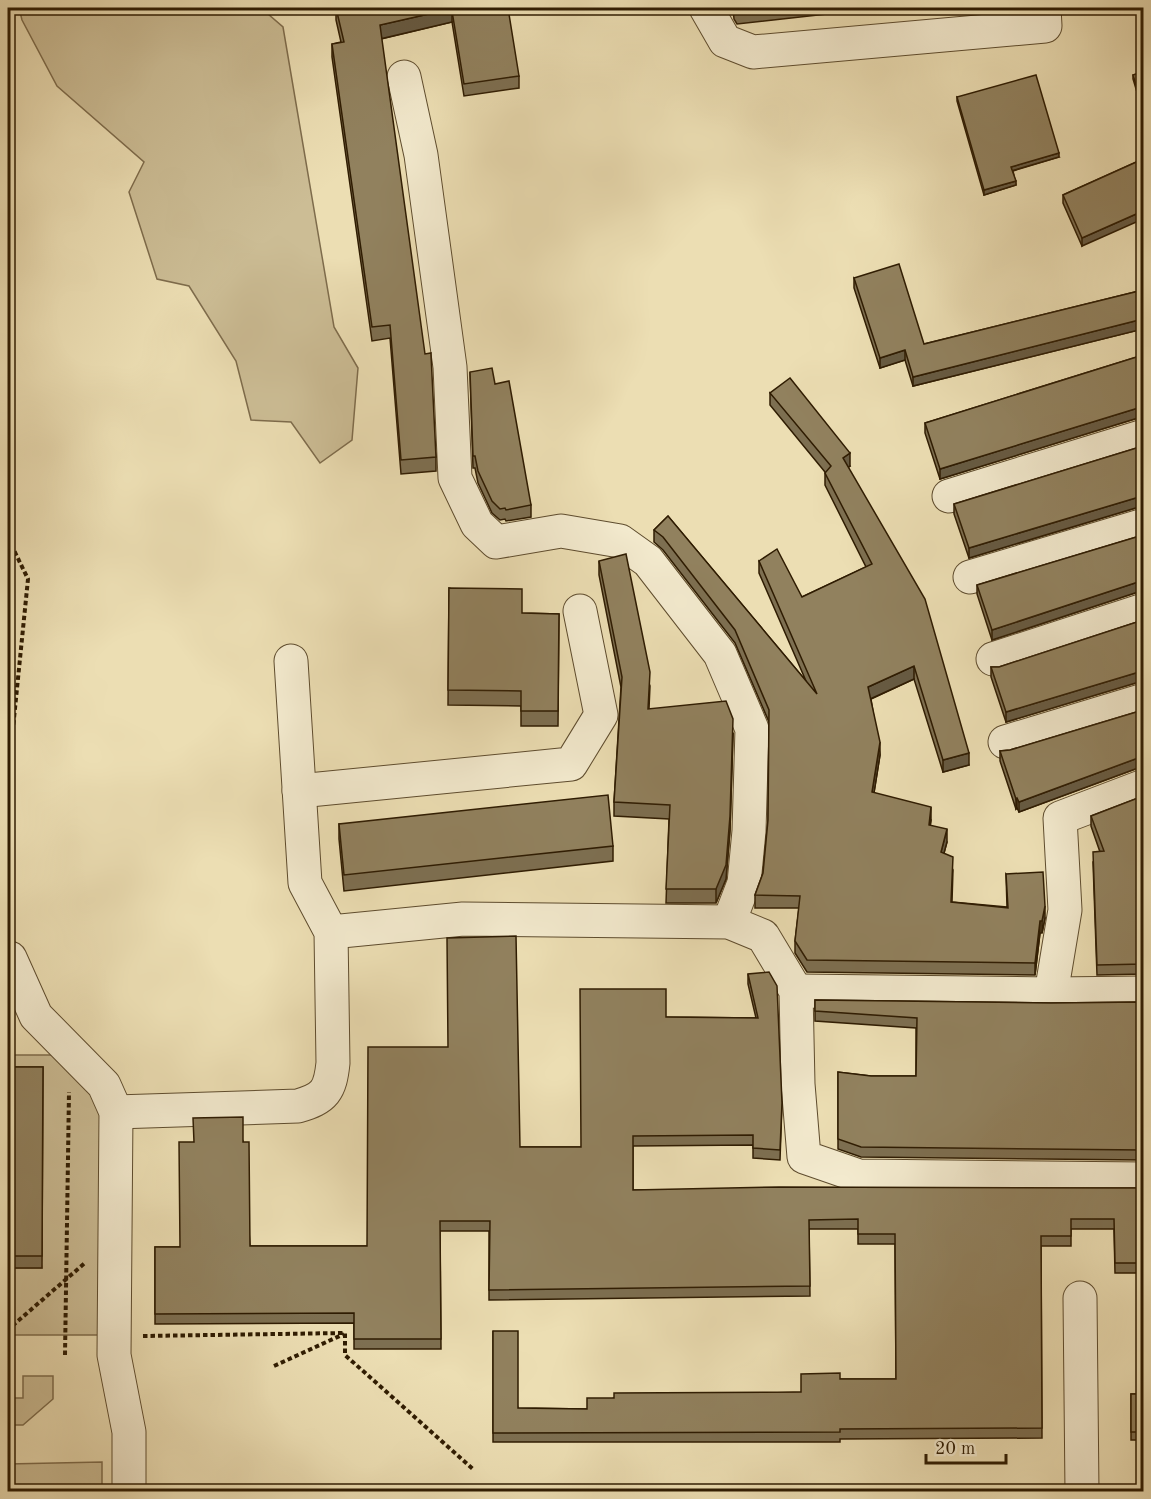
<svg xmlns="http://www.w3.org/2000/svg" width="1151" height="1499" font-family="'Old Standard TT',serif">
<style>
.green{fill:#ccbd95;stroke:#7e6c4c;stroke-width:1.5}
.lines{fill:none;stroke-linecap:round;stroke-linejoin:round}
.minor-casing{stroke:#5e4c2e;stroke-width:35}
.path{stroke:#2f1c02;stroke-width:4;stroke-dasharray:4.5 3;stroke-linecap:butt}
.minor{stroke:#f3eace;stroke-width:33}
.wall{fill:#7d6f51;stroke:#2f1c02;stroke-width:1.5}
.shaded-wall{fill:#665a42;stroke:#2f1c02;stroke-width:1.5}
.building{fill:#91815e;stroke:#2f1c02;stroke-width:1.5}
</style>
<rect width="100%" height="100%" fill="#ecdeb3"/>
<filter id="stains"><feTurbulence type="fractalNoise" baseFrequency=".00333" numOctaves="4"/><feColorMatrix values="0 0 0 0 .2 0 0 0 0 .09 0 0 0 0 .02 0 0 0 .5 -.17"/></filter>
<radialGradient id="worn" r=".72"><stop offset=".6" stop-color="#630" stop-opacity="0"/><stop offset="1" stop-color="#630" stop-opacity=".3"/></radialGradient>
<g class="green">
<path d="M19 8H261L283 27 334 327 358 368 352 440 320 463 291 422 251 420 236 361 189 286 157 279 129 192 144 162 57 86 22 20Z"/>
<path d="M8 1055H59L103 1109 102 1335H8V1268H42L8 1079Z"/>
<path d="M23 1376H53V1399L23 1425H8V1398H23Z"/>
<path d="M102 1462V1491H8V1464Z"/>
</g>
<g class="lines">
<g class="minor-casing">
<g id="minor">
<path d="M706 8 725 41 753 52 1045 26 1044 8"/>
<path d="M404 77 421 155 450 367 455 478 477 524 496 542 561 531 620 541 648 561 720 654 752 729 749 831 744 883 729 922"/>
<path d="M949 496 1144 436"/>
<path d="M970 577 1144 525"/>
<path d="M993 659 1144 610"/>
<path d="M1005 742 1144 700"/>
<path d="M299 791 571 764 601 715 580 611"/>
<path d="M331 932 463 919 729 922 763 936 796 991 798 1084 804 1157 859 1176 1144 1179"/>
<path d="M8 958H10L36 1016 104 1085 116 1112 114 1355 129 1432V1492"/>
<path d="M796 991 1051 994 1065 910 1060 818 1144 786"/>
<path d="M1051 994 1144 993"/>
<path d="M116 1112 298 1106C325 1098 330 1091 333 1063L331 932 305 883 291 661"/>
<path d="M1080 1298 1082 1492"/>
</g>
</g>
<g class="path">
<path d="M8 538 28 579 11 748 10 930"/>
<path d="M143 1336 345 1333V1355L473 1469"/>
<path d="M11 1355V1327L86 1262"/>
<path d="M65 1355 69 1092"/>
<path d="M274 1366 344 1334"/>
</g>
<use href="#minor" class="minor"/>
</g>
<g class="wall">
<path d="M336 8 455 11 519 76V88L464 96 452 22 381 39 436 457V471L401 474 390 338 372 341 332 57V44L341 42 336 20Z"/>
<path d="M733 8H881L737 24 734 19Z"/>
<path d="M1143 72 1140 102 1133 79V75Z"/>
<path d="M957 97 1059 157 1013 171 1016 185 984 195 957 101Z"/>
<path d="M1143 159 1082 246 1063 203V195Z"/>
<path d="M854 278 924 344 1143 290V329L913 386 905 360 880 368 854 288Z"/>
<path d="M1143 355V418H1138L940 479 925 433V423Z"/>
<path d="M470 372 531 505V517L506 521 505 519 500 520 492 513 478 483 475 468H473Z"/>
<path d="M770 393 850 466 848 467 969 765 943 772 914 679 871 699 880 755 874 793 931 820 930 826 947 842 944 853 953 870 952 902 1007 907 1006 874 1045 918 1042 933H1040L1035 975 807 972 795 953V941L799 908H755V895L763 873 768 820 769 722 735 643 663 550 654 542V530L668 516 806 681 759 573V561L802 597 866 567 825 485V472L770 405Z"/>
<path d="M1143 446V507H1139L969 558 954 514V504Z"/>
<path d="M1143 535V592H1138L992 640 977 594V585Z"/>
<path d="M599 561 650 686 649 709 733 733 730 830 726 879 716 903H666L669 819 614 816V802L621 687 599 575Z"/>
<path d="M449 588 522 613 559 614 558 726H521V706L448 705Z"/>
<path d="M1143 620V682H1139L1006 722 991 677V667H999Z"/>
<path d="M1143 710V768H1138L1019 812 1017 808 1016 809 1000 761V751L1010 750Z"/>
<path d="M1143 796V974L1097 975 1093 862 1100 852 1091 826V816Z"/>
<path d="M339 824 613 846V861L344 891 339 839Z"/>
<path d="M748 974 782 1103 780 1160 753 1158V1145L633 1146V1190L1143 1188V1273H1115L1114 1229H1071V1246H1041L1042 1438 840 1439V1442H493V1331L518 1408 587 1409 614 1398 801 1392 840 1379H896L895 1244H858V1229H809L810 1296 489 1300V1231H440L441 1349H354V1323L155 1324V1247H180L243 1142 250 1246H367L520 1147H581L666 1017 756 1018 748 984Z"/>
<path d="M815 1000 1051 1003 1143 1002V1160L861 1157 838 1149V1072L871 1076H916V1028L815 1021Z"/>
<path d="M8 1067H43L42 1268H8Z"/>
<rect x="1131" y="1394" width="12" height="46"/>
</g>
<g class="shaded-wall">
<path d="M455 8V22L452 11V22L380 39V25Z"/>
<path d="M1059 153V157L1011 171V167Z"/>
<path d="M1016 181V185L984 195V190Z"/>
<path d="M1143 211V219L1082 246V238Z"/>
<path d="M1143 319V329L913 386V377Z"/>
<path d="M905 350V360L880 368V358Z"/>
<path d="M1138 408V418L940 479V469Z"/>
<path d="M850 453V466L843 471V458Z"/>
<path d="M1139 497V507L969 558V548Z"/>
<path d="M1138 582V592L992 640V630Z"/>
<path d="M914 666V679L868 700V687Z"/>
<path d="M1139 672V682L1006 722V712Z"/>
<path d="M733 733 730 830 726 879 716 903V889Z"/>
<path d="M880 742V755L872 805V792Z"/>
<path d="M969 753V765L943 772V760Z"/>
<path d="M1138 758V768L1019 812V802Z"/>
<path d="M1017 798V808L1016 809V799Z"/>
<path d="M931 807V820L929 838V825Z"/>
<path d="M947 829V842L941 864V852Z"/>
<path d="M1045 906V918L1042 933V921Z"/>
<path d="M1040 921V933L1035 975V963Z"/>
</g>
<g class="building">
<path d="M336 8H455L380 25 425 354 431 353V355L436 457 401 460 390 325 372 327 332 44 344 42Z"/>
<path d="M475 8H508L519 76 464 84 452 11Z"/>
<path d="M1143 72V97L1140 98 1133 75Z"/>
<path d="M1036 75 1059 153 1011 167 1016 181 984 190 957 97Z"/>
<path d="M1143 159V211L1082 238 1063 195Z"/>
<path d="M899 264 924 344 1143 290V319L913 377 905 350 880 358 854 278Z"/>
<path d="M1143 355V408H1138L940 469 925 423Z"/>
<path d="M492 368 495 384 509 381 531 505 506 510 505 508 500 509 492 501 478 471 475 456H473L470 372Z"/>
<path d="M790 378 850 453 843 458 925 599 969 753 943 760 914 666 868 687 880 742 872 792 931 807 929 825 947 829 941 852 953 857 951 902 1008 908 1006 874 1043 872 1045 906 1042 921H1040L1035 963 807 960 795 941 800 896 755 895 763 873 768 820 769 710 735 630 663 537 654 530 668 516 817 694 759 561 777 549 802 597 872 564 825 473 831 466 770 393Z"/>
<path d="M1143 446V497H1139L969 548 954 504Z"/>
<path d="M1143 535V582H1138L992 630 977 585Z"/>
<path d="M626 554 650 672 648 709 726 701 733 719 730 816 726 865 716 889H666L670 805 614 802 622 677 599 561Z"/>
<path d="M449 588 522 589V613L559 614 558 711H521V691L448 690Z"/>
<path d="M1143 620V672H1139L1006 712 991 667H999Z"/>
<path d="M1143 710V758H1138L1019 802 1017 798 1016 799 1000 751 1010 750Z"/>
<path d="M608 795 613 846 344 875 339 824Z"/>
<path d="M1143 796V964L1097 965 1093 852 1104 851 1091 816Z"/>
<path d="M516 936 520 1147H581L580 989H666V1017L758 1018 748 974 769 972 777 986 782 1103 780 1150 753 1148V1135L633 1136V1190L779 1187 1143 1188V1263H1115L1114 1219H1071V1236H1041L1042 1428 840 1429V1432L493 1433V1331H518V1408L587 1409V1398H614V1393L801 1392V1374L840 1373V1379H896L895 1234H858V1219L809 1220 810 1286 489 1290 490 1221H440L441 1339H354V1313L155 1314V1247H180L179 1142H194L193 1118 243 1117V1142H249L250 1246H367L368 1047H448L447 938Z"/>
<path d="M815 1000 1051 1003 1143 1002V1150L861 1147 838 1139V1072L871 1076H916L917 1018 815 1011Z"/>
<path d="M8 1067H43L42 1256H8Z"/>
<rect x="1131" y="1394" width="12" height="38"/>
</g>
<rect width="1151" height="1499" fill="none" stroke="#ecdeb3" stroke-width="30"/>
<rect x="9" y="9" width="1133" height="1481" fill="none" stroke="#2f1c02" stroke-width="3"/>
<rect x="15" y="15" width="1121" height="1469" fill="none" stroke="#2f1c02" stroke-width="1.5"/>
<path d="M926 1454v9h80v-9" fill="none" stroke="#2f1c02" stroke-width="3"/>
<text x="935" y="1454" font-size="18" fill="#2f1c02" stroke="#f3eace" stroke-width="4.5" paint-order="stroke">20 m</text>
<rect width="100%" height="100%" filter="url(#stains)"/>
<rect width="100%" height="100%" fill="url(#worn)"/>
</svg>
